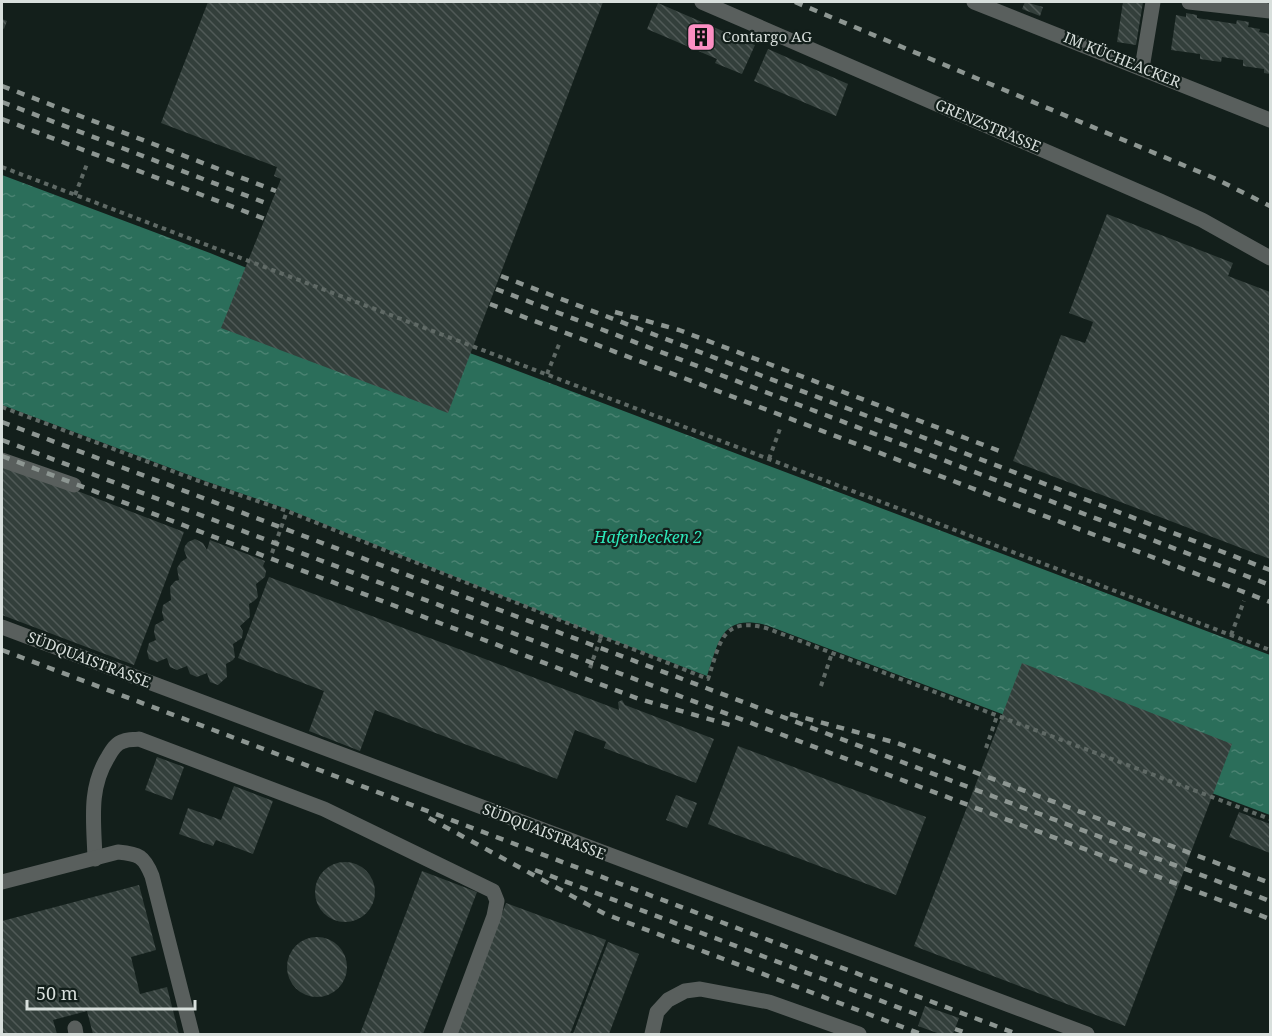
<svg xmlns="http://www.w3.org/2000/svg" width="1272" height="1036" font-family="'Noto Serif',serif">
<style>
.water{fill:url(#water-ripples)}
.building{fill:url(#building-back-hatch)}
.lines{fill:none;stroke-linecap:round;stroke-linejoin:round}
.path{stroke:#5f6965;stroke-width:4;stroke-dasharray:4.5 4.5;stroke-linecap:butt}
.minor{stroke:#595f5d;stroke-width:15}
.rail{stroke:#8d9692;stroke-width:4.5;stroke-dasharray:8 8;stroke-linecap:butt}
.labels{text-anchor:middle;stroke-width:4.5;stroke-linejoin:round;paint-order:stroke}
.poi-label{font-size:15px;fill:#d8dfdc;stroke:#131f1b;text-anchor:start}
.street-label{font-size:15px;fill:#d8dfdc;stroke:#131f1b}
.water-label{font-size:16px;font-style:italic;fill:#2ee9bb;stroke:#131f1b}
</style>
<defs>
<pattern id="water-ripples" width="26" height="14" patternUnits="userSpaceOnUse" patternTransform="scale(1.5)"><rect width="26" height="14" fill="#2b6e5a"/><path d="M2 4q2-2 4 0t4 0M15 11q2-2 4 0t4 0" fill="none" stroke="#498271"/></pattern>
<pattern id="building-back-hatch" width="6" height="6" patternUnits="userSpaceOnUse" patternTransform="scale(1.5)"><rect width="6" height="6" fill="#333f3b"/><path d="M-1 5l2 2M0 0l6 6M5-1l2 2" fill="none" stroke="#505a57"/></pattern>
</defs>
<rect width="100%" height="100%" fill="#131f1b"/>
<path class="water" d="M2 175 210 253 355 312 478 356 1270 655V815L766 625C721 614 719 641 707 676L602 636 287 509 205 481 2 405Z"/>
<g class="building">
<path d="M208 2H603L448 413 221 328 281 179 274 176 277 167 161 123Z"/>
<path d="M1025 2 1043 7 1040 16 1022 9Z"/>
<path d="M1123 2H1143L1136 45 1117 42Z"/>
<path d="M658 3 755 45 742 74 715 63 717 59 647 29Z"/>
<path d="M1186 13 1197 15V18L1236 24 1237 20 1249 22 1248 27 1260 29 1259 32 1270 34V74L1264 73V69L1243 66V60L1222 57 1221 62 1200 59V54L1171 50 1176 15 1186 17Z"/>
<path d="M2 19 7 21 4 29 2 28Z"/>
<path d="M768 49 848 84 836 116 754 81Z"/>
<path d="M1107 214 1233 263 1228 276 1270 292V559L1013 461 1061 335 1085 343 1091 328 1093 322 1069 313Z"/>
<path d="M2 462 184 532 134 665 2 615Z"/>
<path d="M195 539 203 543 207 550 210 540 265 561 263 566 266 571 265 577 256 584 258 597 254 601 249 604 250 617 240 626 243 631 242 638 233 644 235 657 233 660 226 664 227 677 218 685 210 682 207 673 197 677 190 674 187 666 177 670 170 667 167 658 157 662 149 659 147 651 149 643 156 640 154 632 155 625 164 620 162 612 163 605 171 600 170 587 175 581 179 580 177 568 181 562 187 558 184 550 185 546 188 542Z"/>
<path d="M269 577 619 710 618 702 622 700 625 705 714 739 696 783 604 748 606 742 575 730 557 779 375 710 360 751 309 731 324 691 238 658Z"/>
<path d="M1022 663 1232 744 1125 1026 914 946Z"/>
<path d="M738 746 926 817 896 895 708 824Z"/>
<path d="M157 757 184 767 172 800 145 790Z"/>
<path d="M234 786 273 801 253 854 216 840 213 846 179 834 188 808 221 820Z"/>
<path d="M676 795 697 803 687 828 666 820Z"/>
<path d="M1239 812 1270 824V853L1229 837Z"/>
<circle cx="345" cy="892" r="30"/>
<path d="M422 871 477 892 423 1034H360Z"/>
<path d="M139 885 156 950 131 957 140 994 167 987 179 1034H93L87 1011 53 1020 57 1034H2V921Z"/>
<path d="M506 903 606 940 570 1034H456Z"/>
<circle cx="317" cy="967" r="30"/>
<path d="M608 942 639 954 609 1034H573Z"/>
<path d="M925 1006 959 1018 953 1034H940L918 1026Z"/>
</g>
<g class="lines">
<g class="path">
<path d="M2 167 1270 650"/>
<path d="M75 195 87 164"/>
<path d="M547 374 560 342"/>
<path d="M2 407 204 483 287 511 708 679C720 644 721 616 766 628L1270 819"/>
<path d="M769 459 781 426"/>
<path d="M272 553 287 511"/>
<path d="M1231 635 1244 601"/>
<path d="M590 668 601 637"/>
<path d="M821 686 832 653"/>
<path d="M986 748 997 716"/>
</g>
<g class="minor">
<path d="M702 2 1160 201 1202 220 1270 258"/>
<path d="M974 2 1270 120"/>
<path d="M1189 2 1270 11"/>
<path d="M1142 68 1153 2"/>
<path d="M2 460 74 485"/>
<path d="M2 627 1087 1034"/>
<path d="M95 859C94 822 88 789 108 757 112 750 116 743 124 741 129 739 134 740 139 739L324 809 493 891 497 901 494 916 450 1034"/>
<path d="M2 882 118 852C139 854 144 856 152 876L192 1034"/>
<path d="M75 1028 76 1034"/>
<path d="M652 1034 657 1012 668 1000 685 991 700 989 769 1002 859 1034"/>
</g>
<g class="rail">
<path d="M795 2 1214 178 1270 206"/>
<path d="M2 86 276 191"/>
<path d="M2 102 271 205"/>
<path d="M2 119 265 219"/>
<path d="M501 276 1270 570"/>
<path d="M496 289 1270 585"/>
<path d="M490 304 1270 602"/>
<path d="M615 312 679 330 1005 453"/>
<path d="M2 422 1270 901"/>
<path d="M2 440 1270 919"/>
<path d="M2 456 639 699 737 727"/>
<path d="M2 650 1017 1034"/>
<path d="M790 714 897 743 1270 883"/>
<path d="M429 818 605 914 921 1034"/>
<path d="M535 870 921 1016"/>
<path d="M955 1029 969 1034"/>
</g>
</g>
<defs>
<g id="building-square" transform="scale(1.5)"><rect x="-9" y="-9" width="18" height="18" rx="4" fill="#fc8fc3" stroke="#131f1b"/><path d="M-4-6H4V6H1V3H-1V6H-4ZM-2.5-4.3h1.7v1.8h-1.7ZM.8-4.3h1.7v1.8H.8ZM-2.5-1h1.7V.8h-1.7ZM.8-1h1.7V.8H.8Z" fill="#111"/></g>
</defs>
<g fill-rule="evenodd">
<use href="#building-square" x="701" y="37"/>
</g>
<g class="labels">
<g class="poi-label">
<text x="722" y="42">Contargo AG</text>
</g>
<g class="street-label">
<text transform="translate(1122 60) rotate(22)" y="5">IM KÜCHEACKER</text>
<text transform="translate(988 126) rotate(23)" y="5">GRENZSTRASSE</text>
<text transform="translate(89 660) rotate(21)" y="5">SÜDQUAISTRASSE</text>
<text transform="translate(544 832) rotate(21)" y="5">SÜDQUAISTRASSE</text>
</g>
<g class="water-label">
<text x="648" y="543">Hafenbecken 2</text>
</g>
</g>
<rect width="1272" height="1036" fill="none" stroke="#d8dfdc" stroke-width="6"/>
<path d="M27 1000v9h168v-9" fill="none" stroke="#d8dfdc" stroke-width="3"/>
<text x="36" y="1000" font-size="18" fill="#d8dfdc" stroke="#131f1b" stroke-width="4.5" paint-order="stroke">50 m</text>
</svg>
